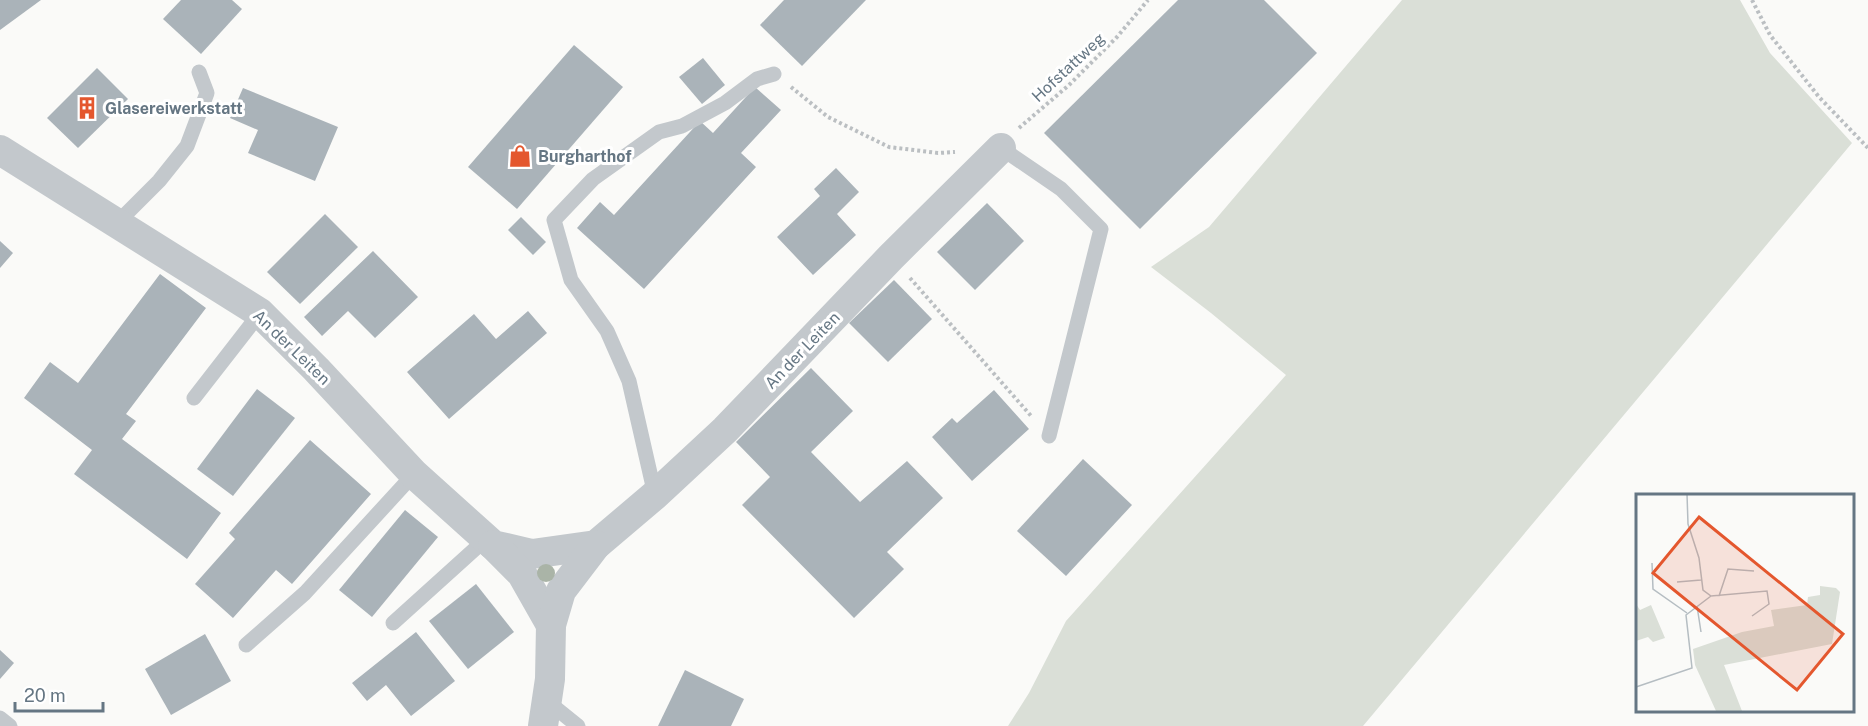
<svg xmlns="http://www.w3.org/2000/svg" width="1868" height="726" font-family="'Public Sans',sans-serif">
<style>
.green{fill:#dadfd7}
.building{fill:#aab3b9}
.lines{fill:none;stroke-linecap:round;stroke-linejoin:round}
.path{stroke:#bbbfc2;stroke-width:4;stroke-dasharray:3 3;stroke-linecap:butt}
.lane{stroke:#c3c8cc;stroke-width:15}
.street{stroke:#c3c8cc;stroke-width:30}
.tree{fill:#aab4a7}
.labels{text-anchor:middle;stroke-width:6;stroke-linejoin:round;paint-order:stroke}
.street-label{font-size:16px;fill:#657683;stroke:#fff}
.poi-label{font-size:16px;font-weight:bold;fill:#657683;stroke:#fff;text-anchor:start}
.inset-road{fill:none;stroke:#b5bdc2;stroke-width:1.5}
.view{fill:#e4572e;fill-opacity:0.15;stroke:#e4572e;stroke-width:3}
.inset-edge{fill:none;stroke:#657683;stroke-width:3}
</style>
<rect width="100%" height="100%" fill="#fafaf8"/>
<path class="green" d="M1402 0H1740L1770 53 1852 143 1363 726H1008L1029 693 1066 621 1286 375 1211 313 1151 267 1209 227Z"/>
<g class="building">
<path d="M0 0H41L0 30Z"/>
<path d="M181 0H232L242 9 201 54 163 19Z"/>
<path d="M784 0H866L802 66 760 25Z"/>
<path d="M1178 0H1264L1317 53 1140 229 1044 133Z"/>
<path d="M574 45 623 87 517 209 468 167Z"/>
<path d="M703 58 725 85 702 104 679 77Z"/>
<path d="M97 68 128 99 78 148 47 118Z"/>
<path d="M755 87 781 110 741 153 756 167 644 289 577 228 600 202 614 215 700 121 713 133Z"/>
<path d="M243 88 338 127 315 181 248 153 258 130 230 118Z"/>
<path d="M836 168 859 192 837 214 856 235 813 275 777 237 820 196 814 189Z"/>
<path d="M987 203 1024 241 975 290 937 252Z"/>
<path d="M325 214 358 247 300 304 267 272Z"/>
<path d="M521 217 546 242 533 255 508 230Z"/>
<path d="M0 241 13 253 0 268Z"/>
<path d="M373 251 418 297 375 338 348 311 322 336 304 317Z"/>
<path d="M160 274 206 308 126 414 136 421 122 439 221 513 187 559 74 474 92 450 24 398 50 362 78 383Z"/>
<path d="M894 280 932 319 888 362 849 323Z"/>
<path d="M528 311 547 333 449 419 407 372 474 314 496 339Z"/>
<path d="M811 368 853 411 811 452 860 502 907 461 943 498 887 552 904 569 854 618 742 505 770 477 736 442Z"/>
<path d="M257 389 295 418 233 496 197 469Z"/>
<path d="M994 390 1029 429 972 481 932 437 952 418 957 423Z"/>
<path d="M310 440 371 494 292 584 276 570 233 618 195 584 235 539 229 533Z"/>
<path d="M1083 459 1132 505 1066 576 1017 531Z"/>
<path d="M405 510 438 537 372 617 339 590Z"/>
<path d="M476 584 514 632 468 669 429 621Z"/>
<path d="M416 632 455 681 411 716 386 685 367 701 352 683Z"/>
<path d="M205 634 231 681 171 715 145 669Z"/>
<path d="M0 650 14 663 0 679Z"/>
<path d="M685 670 744 699 731 726H658Z"/>
</g>
<g class="lines">
<g class="path">
<path d="M1752 0 1770 35 1819 97 1868 148"/>
<path d="M791 87 828 117 889 147 938 153 955 152"/>
<path d="M1019 128 1069 85 1117 37 1148 0"/>
<path d="M910 278 1032 417"/>
</g>
<g class="lane">
<path d="M1001 148 1061 189 1101 229 1049 436"/>
<path d="M117 223 159 181 187 146 207 93 199 72"/>
<path d="M194 398 260 313"/>
<path d="M655 495 629 381 607 331 571 280 554 220 593 179 659 132 682 126 725 103 757 79 774 74"/>
<path d="M393 623 486 539"/>
<path d="M246 645 305 593 414 474"/>
<path d="M547 701 578 726"/>
<path d="M0 718 10 726"/>
</g>
<g class="street">
<path d="M0 150 260 313 316 369 414 474 493 545 532 554 596 545 655 495 725 430 891 257 1001 148"/>
<path d="M493 545 522 574 551 625"/>
<path d="M543 726 550 679 551 625 561 591 596 545"/>
</g>
</g>
<circle class="tree" cx="546" cy="573" r="9"/>
<defs>
<g id="building-bare" transform="scale(1.8)"><path d="M-4-6H4V6H1V3H-1V6H-4ZM-2.5-4.3h1.7v1.8h-1.7ZM.8-4.3h1.7v1.8H.8ZM-2.5-1h1.7V.8h-1.7ZM.8-1h1.7V.8H.8Z" fill="#e4572e" stroke="#fff" stroke-width="2.5" paint-order="stroke"/></g>
<g id="shop-bare" transform="scale(1.8)"><path d="M-5-2.5h2.3a2.7 3.5 0 0 1 5.4 0H5L5.5 6h-11ZM-1.5-2.5h3a1.5 2.3 0 0 0-3 0Z" fill="#e4572e" stroke="#fff" stroke-width="2.5" paint-order="stroke"/></g>
</defs>
<g fill-rule="evenodd">
<use href="#building-bare" x="87" y="108"/>
<use href="#shop-bare" x="520" y="156"/>
</g>
<g class="labels">
<g class="street-label">
<text transform="translate(1068 67) rotate(-43)" y="6">Hofstattweg</text>
<text transform="translate(292 347) rotate(44)" y="6">An der Leiten</text>
<text transform="translate(802 350) rotate(-46)" y="6">An der Leiten</text>
</g>
<g class="poi-label">
<text x="105" y="114">Glasereiwerkstatt</text>
<text x="538" y="162">Burgharthof</text>
</g>
</g>
<g transform="translate(1636 494)">
<rect width="218" height="218" fill="#fafaf8"/>
<path d="M184 92 200 94 204 98 196 150 88 171 106 217H80L59 171 57 155 106 138 138 132 135 116 171 111 172 103 184 101ZM0 110 4 116 15 111 29 144 17 148 12 143 0 147Z" fill="#dadfd7"/>
<path class="inset-road" d="M51 0 52 30 63 64 67 96 75 102 131 97 133 110 116 122M16 69 17 95 51 119M41 88 65 86M83 102 92 75 118 77M61 112 65 138M0 193 56 174 50 121 75 102"/>
<path class="view" d="M63 23 207 140 161 196 17 79Z"/>
<rect width="218" height="218" class="inset-edge"/>
</g>
<path d="M15 702v9h88v-9" fill="none" stroke="#657683" stroke-width="3"/>
<text x="24" y="702" font-size="18" fill="#657683" stroke="#ffffff" stroke-width="4.5" paint-order="stroke">20 m</text>
</svg>
